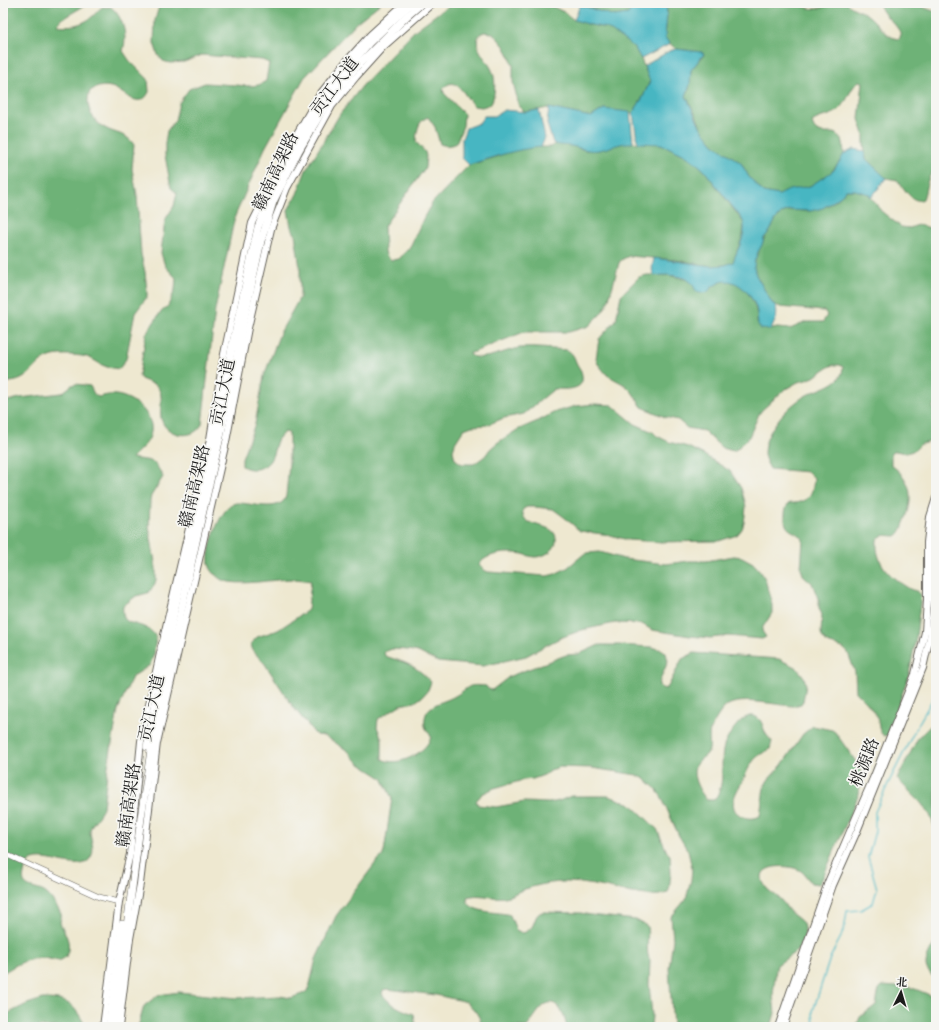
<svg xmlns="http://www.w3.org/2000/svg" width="939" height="1030" font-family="'IM FELL Double Pica','Noto Serif SC',serif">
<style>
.forest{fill:#6eb277;stroke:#45674a}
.water{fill:#47b6c2;stroke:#32696f}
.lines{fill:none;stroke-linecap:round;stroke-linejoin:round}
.stream{stroke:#47b6c2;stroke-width:1.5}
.minor-casing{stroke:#66635b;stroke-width:6}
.major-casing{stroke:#66635b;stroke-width:8}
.highway-casing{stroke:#66635b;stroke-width:8}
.minor{stroke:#fff;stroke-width:5}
.major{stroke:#fff;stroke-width:6}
.highway{stroke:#fff;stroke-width:7}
.labels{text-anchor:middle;stroke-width:3.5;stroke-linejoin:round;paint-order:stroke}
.street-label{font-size:17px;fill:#1c1c1c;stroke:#f6f6f2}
</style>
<rect width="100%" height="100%" fill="#f6f6f2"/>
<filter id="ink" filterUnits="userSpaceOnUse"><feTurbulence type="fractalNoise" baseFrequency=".025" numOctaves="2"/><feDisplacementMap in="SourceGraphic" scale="8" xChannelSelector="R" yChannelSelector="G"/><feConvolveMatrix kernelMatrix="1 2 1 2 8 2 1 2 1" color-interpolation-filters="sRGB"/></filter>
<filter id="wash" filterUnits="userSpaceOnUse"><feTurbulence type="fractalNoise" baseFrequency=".012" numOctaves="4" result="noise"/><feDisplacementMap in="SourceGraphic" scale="16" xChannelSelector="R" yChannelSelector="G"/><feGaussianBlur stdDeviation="0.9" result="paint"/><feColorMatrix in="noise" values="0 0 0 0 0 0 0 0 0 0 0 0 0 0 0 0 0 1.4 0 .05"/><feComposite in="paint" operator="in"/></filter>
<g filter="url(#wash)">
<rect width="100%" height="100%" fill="#eee8d0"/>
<g class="forest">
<path d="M3 3H89L62 19 57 25C70 27 83 25 93 16 96 13 98 10 102 7H111C123 17 128 35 123 51L129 60 148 79 149 92C139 112 123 90 111 87 103 85 96 87 90 91 84 105 92 121 105 128 115 134 127 133 134 145L132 169 137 195 141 254 145 272 147 291V297L135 313 126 359 119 369C115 368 111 368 107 367 100 365 94 359 87 357 80 355 61 354 53 356 31 362 32 384 3 382Z"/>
<path d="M160 3H381L357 22 304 78 265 148 235 216 215 310 202 424C194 441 167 436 162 421 159 413 162 404 161 396 161 392 158 388 156 385L141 379 139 376 146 334 160 313 168 306 175 290 176 278 165 266 161 253 165 220 174 206 177 193 171 188 165 155V143L167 131 175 120 179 103 189 89 205 83 250 86 259 85 266 81 269 63 262 60 202 55 184 62 170 63 163 61 158 55 154 43 155 20Z"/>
<path d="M454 3H545L564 12 574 20 591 25 607 28 621 37 634 47 641 59 650 81 643 97 633 113 604 109 591 117 549 108 525 112 519 107 517 98 513 82V65L510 57 504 46 493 33 484 32 480 34C470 47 490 61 493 73 496 81 495 96 491 104L482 107 474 106C466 99 456 72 443 89L444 93 464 114 463 126 456 143C451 146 445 146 440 144L435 127 428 117C417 121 417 132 416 142L425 152 426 156 425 168 384 226 385 251 386 255 391 260 399 259 410 247 424 217 432 203 469 165 496 157 508 152 533 147H550L555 144 572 146 585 150H600L624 142 658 143 683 154 694 161 704 170 744 223 743 235 733 262 725 265 711 266 676 260 629 256 621 260 619 263 613 285 607 305 599 316 589 326 569 332H524L469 354C480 364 507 349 520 348 535 347 552 349 567 350 573 353 574 357 576 362 577 365 579 367 581 371 588 392 566 389 554 389L524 414 504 418 487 425 472 426 464 429 455 443 453 451 455 459 462 464H474L485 456 490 449 497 443 517 430 540 420 555 412 576 406 595 404 612 405 635 424 653 432 657 436 669 442 688 447 704 455 730 471 741 488 745 502 746 507 744 523 742 529 737 535 719 541 659 542 628 540 610 535 580 531 564 517 553 509 535 507H527L523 509C519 532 559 519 556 542 555 551 543 557 535 557 531 557 527 555 523 554 509 552 489 552 479 564L484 570 488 572 547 576 555 574 567 568 584 554 587 553 600 552 624 559 666 564 689 561H706L734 556 742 557 753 563 761 572 765 579 772 604V613L763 627 762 631 766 637 762 639 728 636 710 638 690 636 652 630 642 624 615 623 582 630 560 638 526 656 483 666 438 662 418 652 408 650 392 649 384 652 385 656C406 663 416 665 431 682L428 690 422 697 415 702 400 705 378 719 377 727 382 739V759C398 768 426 753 431 737 430 733 426 730 425 726 422 703 442 704 455 696 471 687 465 684 486 686L488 689 492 690 510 676 566 655 579 654 599 645H619L651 647 663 650 666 653 668 661 659 683V686L662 688 666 689 669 685 682 659 694 653 779 659 797 668 804 677 806 685 803 701 801 704 793 706C776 705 742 697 728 705 721 709 713 724 710 731 708 738 711 746 708 753 705 756 699 760 696 764 690 775 699 791 707 800H714C727 784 719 764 724 746 728 736 744 708 758 718 763 722 763 729 766 734 768 737 770 739 772 741L770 749C766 752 761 753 757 757 749 764 746 775 741 784 735 793 727 810 742 816 748 819 754 819 760 816L764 787 768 780 782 765 803 734 813 726 832 730 835 732 859 766 861 774 859 794 820 884 811 883C808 879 805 874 801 871 791 864 753 863 764 884 767 891 775 894 780 899 784 903 787 909 791 913 795 916 799 919 803 923L805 934 798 950 777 965 776 969 773 995 775 1013 771 1027H673L669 969 673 939 671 917 686 899 691 880 692 868 688 851 679 836 661 796 655 788 645 779 637 775 592 768 559 767 551 770 544 775 533 779 524 780 494 788 482 794 476 801 478 805 496 807 524 802 549 803 559 801 571 796H609L631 804 657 829 667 852 670 855 671 873 669 890 667 893C651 901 607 886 588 884 566 880 547 882 525 889 518 891 512 896 505 897 494 899 483 894 471 896L467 897C466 914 498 911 510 915L516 930 523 933C526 932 532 928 533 925 536 919 535 915 542 912L581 913 591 915 636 920 647 926C649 936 645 954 650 960L649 984 652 1015 651 1027H567C565 1022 565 1016 562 1012 548 989 537 1015 527 1027H482L480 1019 476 1012 467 1002 436 995 387 989 383 990 382 994C389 1004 402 1010 414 1014L415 1022 419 1027H138L144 1006 158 995 179 992 237 998 280 996 291 998 302 994 306 992 309 988 316 959 336 916 377 861 382 857 384 852 392 798 382 778 360 764 348 751 325 736 316 735 294 708 265 664 254 652 252 648 251 644 257 637 278 630 308 610 311 581C305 580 298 579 292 579 274 579 238 587 222 580 218 578 212 572 210 567 204 554 220 505 236 503 249 502 281 514 286 496L289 464V433L284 432C282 434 280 437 278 439 275 444 275 449 273 454 269 468 254 473 242 466V458L255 424 264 376 280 333 300 297V268L295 234 291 227 288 210 297 194 306 170 340 114 363 85 414 31 442 10Z"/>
<path d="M577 3H636V5L628 14 614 16 580 5Z"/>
<path d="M666 3H802V5C810 11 823 9 831 3H847C852 9 860 10 866 14 878 22 884 38 899 39L901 35C897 22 882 17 879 3H912L936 12V169C926 176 927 188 923 199 912 205 904 187 897 180L886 178 866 159 864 144V134L859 119 863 82 859 81C850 88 848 100 841 108 833 117 821 115 812 122 814 135 824 133 835 133L843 142 844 154 840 161 830 174 817 182 810 186 779 195 763 192 749 177 741 163 714 144 701 128 697 117 686 96 689 89 691 70 704 55 702 52 676 49 667 41 665 38 667 14Z"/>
<path d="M846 190H855L869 194 881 211 901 227 910 228 918 225 931 228 936 223V404L933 405C934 417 937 430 933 441L921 444 915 450 907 453 895 451 891 453V465C913 480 914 500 904 523 902 528 901 533 896 536 888 536 882 533 877 540 875 564 890 577 910 589 914 591 918 590 921 595L916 638 909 674 888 735 884 736C877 731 880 723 876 716 870 705 865 701 856 692L855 672 848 653 843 648 827 643 822 637 821 633 822 615 819 608V601L812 583 803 575 801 568 803 539C794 528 784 534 785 515 785 510 786 507 789 503 808 504 813 495 814 478L808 472 770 469C768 465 765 460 764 455 763 432 788 405 807 395 819 388 843 385 843 367L840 365H833L825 369 814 377 806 380 798 382 784 390 762 410 759 414 749 437 737 449 733 451 722 448 704 431 687 428 678 420 665 417 642 407 632 392 625 385 607 375 598 364 596 359 599 339 616 320 621 295 639 277 647 275H668L688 280 691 283 710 289C713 287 717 283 720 282 742 275 759 304 757 322L769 330 777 328 790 329 806 322H823L827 315 824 311 780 307 772 303 756 275 754 268V263C757 253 773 218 782 213 791 209 798 211 807 211 821 211 838 202 846 190Z"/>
<path d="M76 384 90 386 94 394 98 397C104 396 109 394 116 395 134 397 157 416 150 436 148 444 138 451 132 458 152 462 153 457 163 477L151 496 150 501 149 527 156 568V580L154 586 148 593 136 596 123 606C121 626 132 621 146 628 150 629 153 633 156 636L154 654 150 665 132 677 118 710 108 766 103 807C101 816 91 822 90 831 90 841 97 850 89 860 76 875 32 844 25 869 24 874 22 880 25 884 31 890 40 888 47 894 52 899 58 907 61 914 62 917 60 920 60 923 61 925 63 929 64 931 69 941 70 946 66 957L59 961C53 960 47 958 41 958 27 958 14 966 3 973V402L20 398 62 393 72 385Z"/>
<path d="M936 720V831L930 815 921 803 897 779 919 736 922 734Z"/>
<path d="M936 941V979C933 977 929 973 927 969 923 961 932 948 936 941Z"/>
<path d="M882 986 912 988C915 989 933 996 936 998V1027H856L860 1017 876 1005 879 989Z"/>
<path d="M43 999C70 999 74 1005 86 1027H3V1016L27 1004Z"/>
</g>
<g class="water">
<path d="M636 3H666L667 14 665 38 670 44 641 59 634 47 607 28 591 25 574 20 580 5 614 16 628 14Z"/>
<path d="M676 49 702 52 704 54 691 70 690 85 686 96 701 128 714 144 741 163 749 177 763 192 779 195 789 190 810 186 833 171 840 161 844 154 854 149 864 151 866 159 886 178 871 198 869 194 855 190H846L841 196 823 208 811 211 789 210 782 213 776 219 770 231 764 238 762 245 758 252 755 260 754 267 756 275 772 303 776 306C778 316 776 322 769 330L761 329 758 325C757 317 758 309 753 301 747 289 731 275 717 284 713 286 710 288 708 292L704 293 696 291C694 287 692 282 688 280 680 275 664 274 655 276 650 271 653 265 654 258L711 266 725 265 733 262C737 249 749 232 742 219L704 170 694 161 683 154 661 144 639 143 637 140 633 113 643 97 650 81 644 66 669 51Z"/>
<path d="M549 108 591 117 604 109 630 112 633 143C619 142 612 148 599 150 589 152 581 148 571 146 565 145 558 146 553 143L547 124Z"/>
<path d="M504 110 525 112 539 110 545 138 541 147C517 149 493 157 469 165L462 158V139L466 128 479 123 484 116H495Z"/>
</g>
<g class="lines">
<path class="stream" d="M814 1027 813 1011 830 958 844 931 847 911 861 910 873 903 877 889 868 857 875 831V812L887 786 915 730 936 693"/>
</g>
</g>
<g filter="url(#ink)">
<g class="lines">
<g class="minor-casing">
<path id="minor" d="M3 853 99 897 119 902"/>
</g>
<g class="major-casing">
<g id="major">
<path d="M164 635 210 439 224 354 252 223 296 135 320 94 344 64 370 35 405 3"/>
<path d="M103 1027 119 902 130 854 141 741 162 644"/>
<path d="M119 1027 130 939 140 884 157 743 226 442 248 328 271 229 287 188 332 106 356 77 383 47 433 3"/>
<path d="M778 1027 828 882 874 776 915 674 925 632 927 600V542L930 517 936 498"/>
<path d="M783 1027 833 885 858 829 923 668 930 637 933 609V541L936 515"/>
</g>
</g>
<g class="highway-casing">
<g id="highway">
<path d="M161 648 167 631"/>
<path d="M147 747 175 607 217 424 231 352 258 227 271 195 290 156 318 106 339 78 369 43 406 8 413 3"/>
<path d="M109 1027 122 924"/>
<path d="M114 1027 141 818 151 750 197 537 230 394 242 328 261 241 273 202 299 150 327 103 357 66 407 16 422 3"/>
</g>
</g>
<use href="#minor" class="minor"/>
<use href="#major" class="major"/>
<use href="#highway" class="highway"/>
</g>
</g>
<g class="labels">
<g class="street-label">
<text transform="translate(334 86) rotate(-53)" y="6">贡江大道</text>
<text transform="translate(275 171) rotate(-65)" y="6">赣南高架路</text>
<text transform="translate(222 392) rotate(-79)" y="6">贡江大道</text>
<text transform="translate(194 486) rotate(-77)" y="6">赣南高架路</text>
<text transform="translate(151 708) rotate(-78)" y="6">贡江大道</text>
<text transform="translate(864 762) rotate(-68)" y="6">桃源路</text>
<text transform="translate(128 805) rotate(-82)" y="6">赣南高架路</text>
</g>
</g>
<rect width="939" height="1030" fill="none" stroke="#f6f6f2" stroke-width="16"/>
<g transform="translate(901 992) rotate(5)" stroke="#f6f6f2" stroke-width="3" paint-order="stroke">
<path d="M0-3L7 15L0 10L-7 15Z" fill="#1c1c1c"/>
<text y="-6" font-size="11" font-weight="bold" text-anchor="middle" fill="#1c1c1c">北</text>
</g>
</svg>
